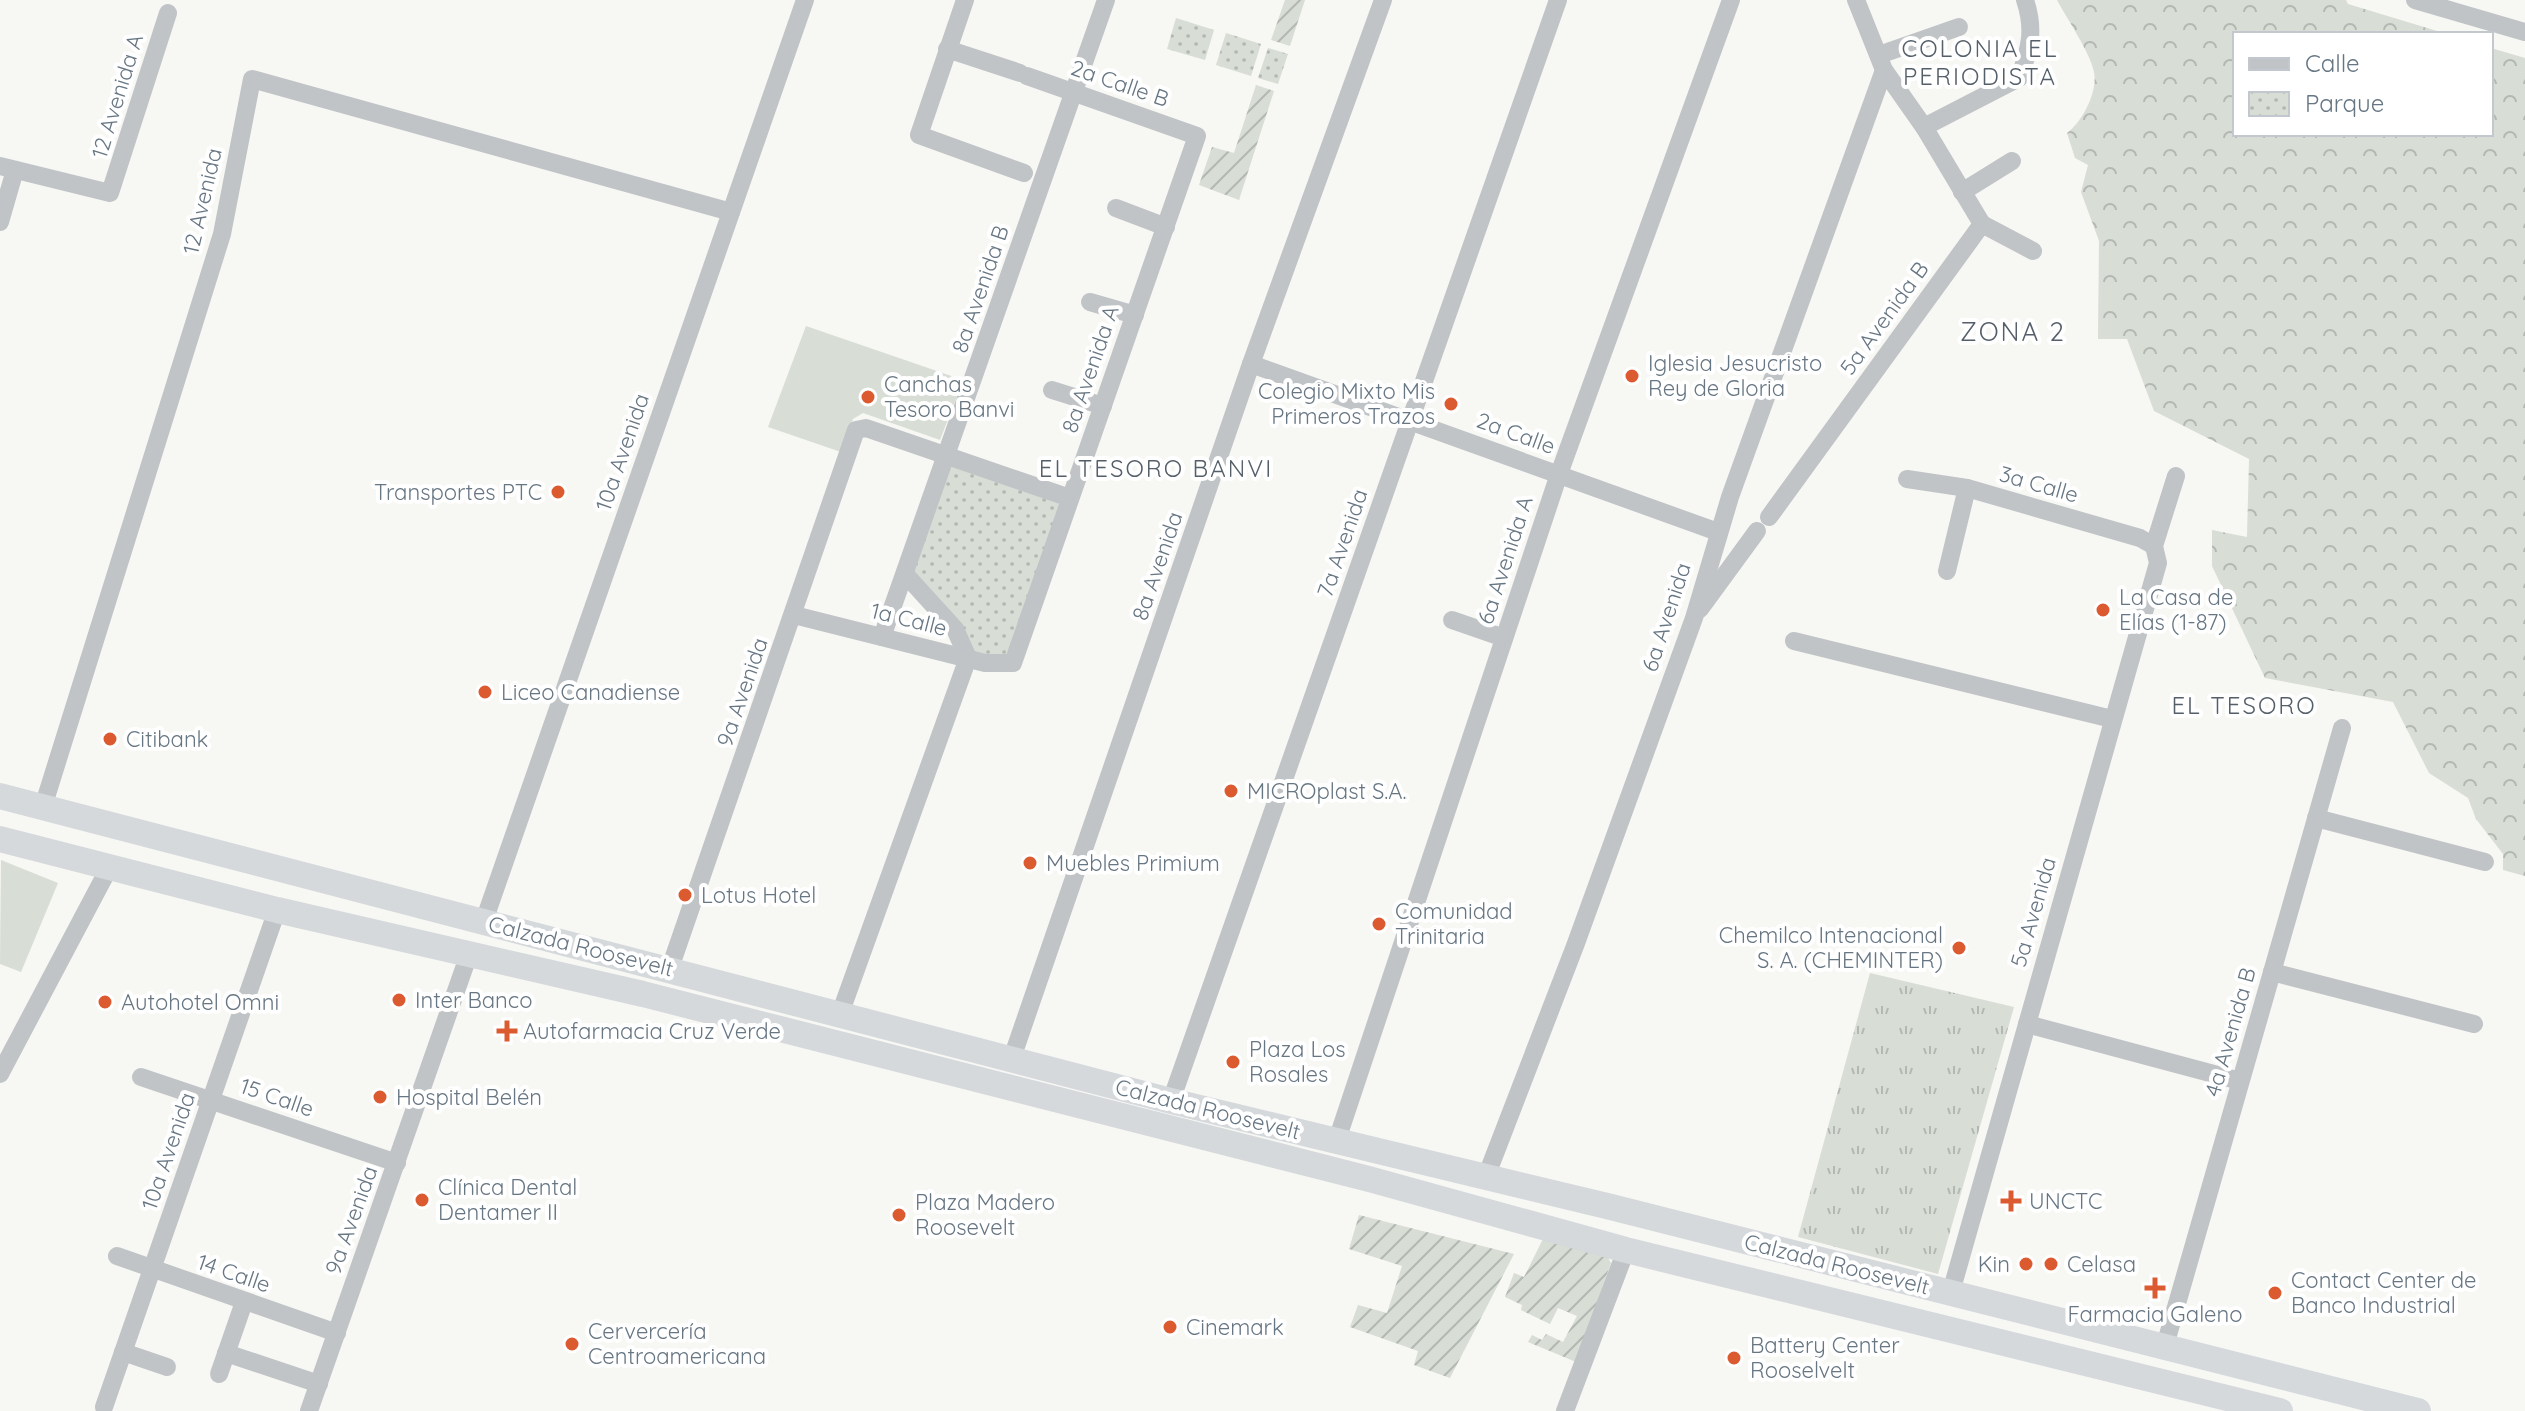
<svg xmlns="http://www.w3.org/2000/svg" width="2525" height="1411" font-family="Quicksand,sans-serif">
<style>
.grass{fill:url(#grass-tufts)}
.forest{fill:url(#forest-crowns)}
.park{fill:url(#park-dots)}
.garden{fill:url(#garden-furrows)}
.pitch{fill:#d8ddd5}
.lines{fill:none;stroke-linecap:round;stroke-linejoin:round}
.minor{stroke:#c0c4c7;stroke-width:18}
.highway{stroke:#d5d9dc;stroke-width:26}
.poi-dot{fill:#db5a30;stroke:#fff;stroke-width:3}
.labels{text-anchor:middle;stroke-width:8;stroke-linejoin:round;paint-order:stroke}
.street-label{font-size:22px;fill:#677683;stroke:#fff}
.poi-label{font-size:22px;fill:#677683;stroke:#fff;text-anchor:start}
.neighbourhood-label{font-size:24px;letter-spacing:2px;fill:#555f69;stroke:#fff}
.quarter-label{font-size:26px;letter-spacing:2px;fill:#555f69;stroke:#fff}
</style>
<defs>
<pattern id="grass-tufts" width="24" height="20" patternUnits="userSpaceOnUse" patternTransform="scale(2)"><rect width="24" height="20" fill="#d8ddd5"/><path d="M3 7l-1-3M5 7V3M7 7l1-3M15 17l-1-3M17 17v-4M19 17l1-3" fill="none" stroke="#b3b8b2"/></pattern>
<pattern id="forest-crowns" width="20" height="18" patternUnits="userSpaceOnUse" patternTransform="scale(2)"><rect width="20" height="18" fill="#d8ddd5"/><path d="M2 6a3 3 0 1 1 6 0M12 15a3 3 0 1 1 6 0" fill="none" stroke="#b3b8b2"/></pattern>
<pattern id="park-dots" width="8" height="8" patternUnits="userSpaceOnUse" patternTransform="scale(2)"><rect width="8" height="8" fill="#d8ddd5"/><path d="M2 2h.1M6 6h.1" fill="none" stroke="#b3b8b2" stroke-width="1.8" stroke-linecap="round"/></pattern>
<pattern id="garden-furrows" width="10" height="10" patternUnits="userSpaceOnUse" patternTransform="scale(2)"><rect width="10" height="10" fill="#d8ddd5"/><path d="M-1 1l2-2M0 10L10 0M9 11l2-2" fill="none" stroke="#b3b8b2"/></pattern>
</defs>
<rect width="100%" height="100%" fill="#f7f7f4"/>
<path class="grass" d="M1870 973 2014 1007 1938 1274 1798 1237Z"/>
<path class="forest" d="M2057 0H2346L2348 4 2447 34H2235V134H2491V48L2525 58V876L2503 870V854L2476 819 2468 798 2429 773 2393 702 2265 678 2212 566V530L2247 537 2249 459 2154 411 2127 339H2098L2099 241 2081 192 2088 165 2075 158 2067 133C2082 122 2098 92 2094 72 2090 52 2067 19 2057 0Z"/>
<g class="park">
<path d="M1176 18 1214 30 1205 60 1167 49Z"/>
<path d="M1226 33 1261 44 1251 76 1216 65Z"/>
<path d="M1268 48 1288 54 1278 84 1258 78Z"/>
<path d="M949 463 1064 501 1009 661 972 655 911 573Z"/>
</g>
<g class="garden">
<path d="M1285 0H1305L1290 46 1271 40Z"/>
<path d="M1256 85 1274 91 1239 200 1199 185 1212 147 1234 153Z"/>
<path d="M1359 1215 1514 1254 1450 1378 1414 1365 1418 1351 1350 1327 1358 1305 1387 1313 1402 1266 1349 1249Z"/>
<path d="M1543 1239 1607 1256 1611 1263 1576 1362 1528 1342 1532 1335 1542 1340 1546 1334 1563 1342 1577 1316 1558 1308 1550 1324 1521 1310 1522 1305 1505 1297 1514 1273 1524 1277Z"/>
</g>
<g class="pitch">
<path d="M806 326 963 380 940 440 863 413 853 419 841 452 768 427Z"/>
<path d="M1 860 58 883 21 972 0 964Z"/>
</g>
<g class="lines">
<g class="minor">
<path d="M965 0 919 135 1024 173"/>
<path d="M1856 0 1884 70 1924 127 1982 224"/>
<path d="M2415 0 2525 32"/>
<path d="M947 49 1020 73"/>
<path d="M1879 55 1959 27"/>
<path d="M1924 127 2019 78C2030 49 2035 30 2025 0"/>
<path d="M0 166 110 193 168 13"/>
<path d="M1962 192 2012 161"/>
<path d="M1116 208 1166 227"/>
<path d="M0 222 15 170"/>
<path d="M1982 224 2033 251"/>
<path d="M1090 302 1135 315"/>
<path d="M1251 364 1718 532"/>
<path d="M1052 390 1103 406"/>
<path d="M1907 479 1967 488 2140 538 2154 546"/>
<path d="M1769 517 1982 224"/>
<path d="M1947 571 1967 488"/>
<path d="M1700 609 1757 531"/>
<path d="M794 615 985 663H1013L1197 136 1027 76"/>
<path d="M1452 620 1504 638"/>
<path d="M882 637 1106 0"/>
<path d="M1794 641 2112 719"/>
<path d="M43 807 222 234 252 79 731 212"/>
<path d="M2316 818 2485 862"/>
<path d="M484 921 805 0"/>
<path d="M670 968 856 430 866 428 1070 498"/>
<path d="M2272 972 2474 1024"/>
<path d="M840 1014 968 658 955 629 905 574"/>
<path d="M2027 1024 2240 1081"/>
<path d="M1012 1058 1251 364 1383 0"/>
<path d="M0 1074 109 868"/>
<path d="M141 1077 397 1163"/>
<path d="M1171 1101 1558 0"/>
<path d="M1337 1140 1559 474 1731 0"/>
<path d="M1486 1177 1575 946 1694 618 1730 497 1884 70"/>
<path d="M117 1256 337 1333"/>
<path d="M1951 1292 2158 563 2154 546 2176 476"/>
<path d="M2164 1349 2342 728"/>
<path d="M123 1352 167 1367"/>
<path d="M226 1353 319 1384"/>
<path d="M219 1374 244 1302"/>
<path d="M104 1407 277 910"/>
<path d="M309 1411 469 954"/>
<path d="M1565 1411 1626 1250"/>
</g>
<g class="highway">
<path d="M0 796 1171 1101 1611 1207 2418 1411"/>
<path d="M0 839 277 910 643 994 1369 1179 1626 1250 2280 1411"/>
</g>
</g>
<g class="poi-dot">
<circle cx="1632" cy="376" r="8"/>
<circle cx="868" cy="397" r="8"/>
<circle cx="1451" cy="404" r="8"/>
<circle cx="558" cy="492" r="8"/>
<circle cx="2103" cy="610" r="8"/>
<circle cx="485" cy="692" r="8"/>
<circle cx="110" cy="739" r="8"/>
<circle cx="1231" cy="791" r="8"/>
<circle cx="1030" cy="863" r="8"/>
<circle cx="685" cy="895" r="8"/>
<circle cx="1379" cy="924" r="8"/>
<circle cx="1959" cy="948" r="8"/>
<circle cx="399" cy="1000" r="8"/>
<circle cx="105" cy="1002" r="8"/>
<path d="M503 1019h8v8h8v8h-8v8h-8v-8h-8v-8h8z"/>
<circle cx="1233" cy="1062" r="8"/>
<circle cx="380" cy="1097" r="8"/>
<circle cx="422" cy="1200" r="8"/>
<path d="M2007 1189h8v8h8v8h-8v8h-8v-8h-8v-8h8z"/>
<circle cx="899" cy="1215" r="8"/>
<circle cx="2026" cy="1264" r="8"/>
<circle cx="2051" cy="1264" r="8"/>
<path d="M2151 1276h8v8h8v8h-8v8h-8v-8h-8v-8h8z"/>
<circle cx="2275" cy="1293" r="8"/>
<circle cx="1170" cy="1327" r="8"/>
<circle cx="572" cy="1344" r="8"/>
<circle cx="1734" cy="1358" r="8"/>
</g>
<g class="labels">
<g class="street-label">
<text transform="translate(1120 83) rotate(19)" y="8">2a Calle B</text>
<text transform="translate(117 96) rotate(-73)" y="8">12 Avenida A</text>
<text transform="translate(202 201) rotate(-77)" y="8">12 Avenida</text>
<text transform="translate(980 289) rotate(-71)" y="8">8a Avenida B</text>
<text transform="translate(1884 318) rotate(-54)" y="8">5a Avenida B</text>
<text transform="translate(1090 369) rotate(-71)" y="8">8a Avenida A</text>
<text transform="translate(1516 433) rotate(20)" y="8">2a Calle</text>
<text transform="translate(622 452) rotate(-71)" y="8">10a Avenida</text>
<text transform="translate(2039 484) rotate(16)" y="8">3a Calle</text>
<text transform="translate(1342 543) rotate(-71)" y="8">7a Avenida</text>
<text transform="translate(1505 560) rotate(-72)" y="8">6a Avenida A</text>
<text transform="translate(1157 566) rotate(-71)" y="8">8a Avenida</text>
<text transform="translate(1666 617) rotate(-72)" y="8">6a Avenida</text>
<text transform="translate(909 619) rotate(14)" y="8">1a Calle</text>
<text transform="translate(742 692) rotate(-71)" y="8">9a Avenida</text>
<text transform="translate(2033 912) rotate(-74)" y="8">5a Avenida</text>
<text transform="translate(581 946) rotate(14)" y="8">Calzada Roosevelt</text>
<text transform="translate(2230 1032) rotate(-74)" y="8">4a Avenida B</text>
<text transform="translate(277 1097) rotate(19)" y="8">15 Calle</text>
<text transform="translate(1208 1109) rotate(14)" y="8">Calzada Roosevelt</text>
<text transform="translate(168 1151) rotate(-71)" y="8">10a Avenida</text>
<text transform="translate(351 1220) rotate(-70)" y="8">9a Avenida</text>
<text transform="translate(1837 1264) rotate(14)" y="8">Calzada Roosevelt</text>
<text transform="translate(234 1273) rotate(19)" y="8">14 Calle</text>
</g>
<g class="poi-label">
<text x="1648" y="371">Iglesia Jesucristo<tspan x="1648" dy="25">Rey de Gloria</tspan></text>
<text x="884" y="392">Canchas<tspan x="884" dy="25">Tesoro Banvi</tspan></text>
<text x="1435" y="399" text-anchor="end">Colegio Mixto Mis<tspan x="1435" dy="25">Primeros Trazos</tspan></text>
<text x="542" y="500" text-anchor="end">Transportes PTC</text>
<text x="2119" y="605">La Casa de<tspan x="2119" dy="25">Elías (1-87)</tspan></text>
<text x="501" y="700">Liceo Canadiense</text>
<text x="126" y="747">Citibank</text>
<text x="1247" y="799">MICROplast S.A.</text>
<text x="1046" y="871">Muebles Primium</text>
<text x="701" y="903">Lotus Hotel</text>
<text x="1395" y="919">Comunidad<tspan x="1395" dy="25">Trinitaria</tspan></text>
<text x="1943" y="943" text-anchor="end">Chemilco Intenacional<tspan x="1943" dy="25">S. A. (CHEMINTER)</tspan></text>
<text x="415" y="1008">Inter Banco</text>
<text x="121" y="1010">Autohotel Omni</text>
<text x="523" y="1039">Autofarmacia Cruz Verde</text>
<text x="1249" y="1057">Plaza Los<tspan x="1249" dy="25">Rosales</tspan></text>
<text x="396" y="1105">Hospital Belén</text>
<text x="438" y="1195">Clínica Dental<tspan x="438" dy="25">Dentamer II</tspan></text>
<text x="2029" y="1209">UNCTC</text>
<text x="915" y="1210">Plaza Madero<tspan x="915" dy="25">Roosevelt</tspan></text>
<text x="2010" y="1272" text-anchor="end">Kin</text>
<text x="2067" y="1272">Celasa</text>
<text x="2291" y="1288">Contact Center de<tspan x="2291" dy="25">Banco Industrial</tspan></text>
<text x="2155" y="1322" text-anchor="middle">Farmacia Galeno</text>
<text x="1186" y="1335">Cinemark</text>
<text x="588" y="1339">Cervercería<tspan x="588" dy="25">Centroamericana</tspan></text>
<text x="1750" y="1353">Battery Center<tspan x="1750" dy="25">Rooselvelt</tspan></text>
</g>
<g class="neighbourhood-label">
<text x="1980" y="57">COLONIA EL<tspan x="1980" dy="28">PERIODISTA</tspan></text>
<text x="1156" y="477">EL TESORO BANVI</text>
<text x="2244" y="714">EL TESORO</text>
</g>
<g class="quarter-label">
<text x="2013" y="341">ZONA 2</text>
</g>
</g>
<rect x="2233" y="32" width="260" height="104" fill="#ffffff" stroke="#c2c8cd" stroke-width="2"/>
<rect x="2249" y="58" width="40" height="12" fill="#c0c4c7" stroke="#c2c8cd" stroke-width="2"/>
<text x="2305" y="72" font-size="24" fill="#677683">Calle</text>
<rect x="2249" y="92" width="40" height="24" fill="url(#park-dots)" stroke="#c2c8cd" stroke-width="2"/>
<text x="2305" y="112" font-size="24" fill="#677683">Parque</text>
</svg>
